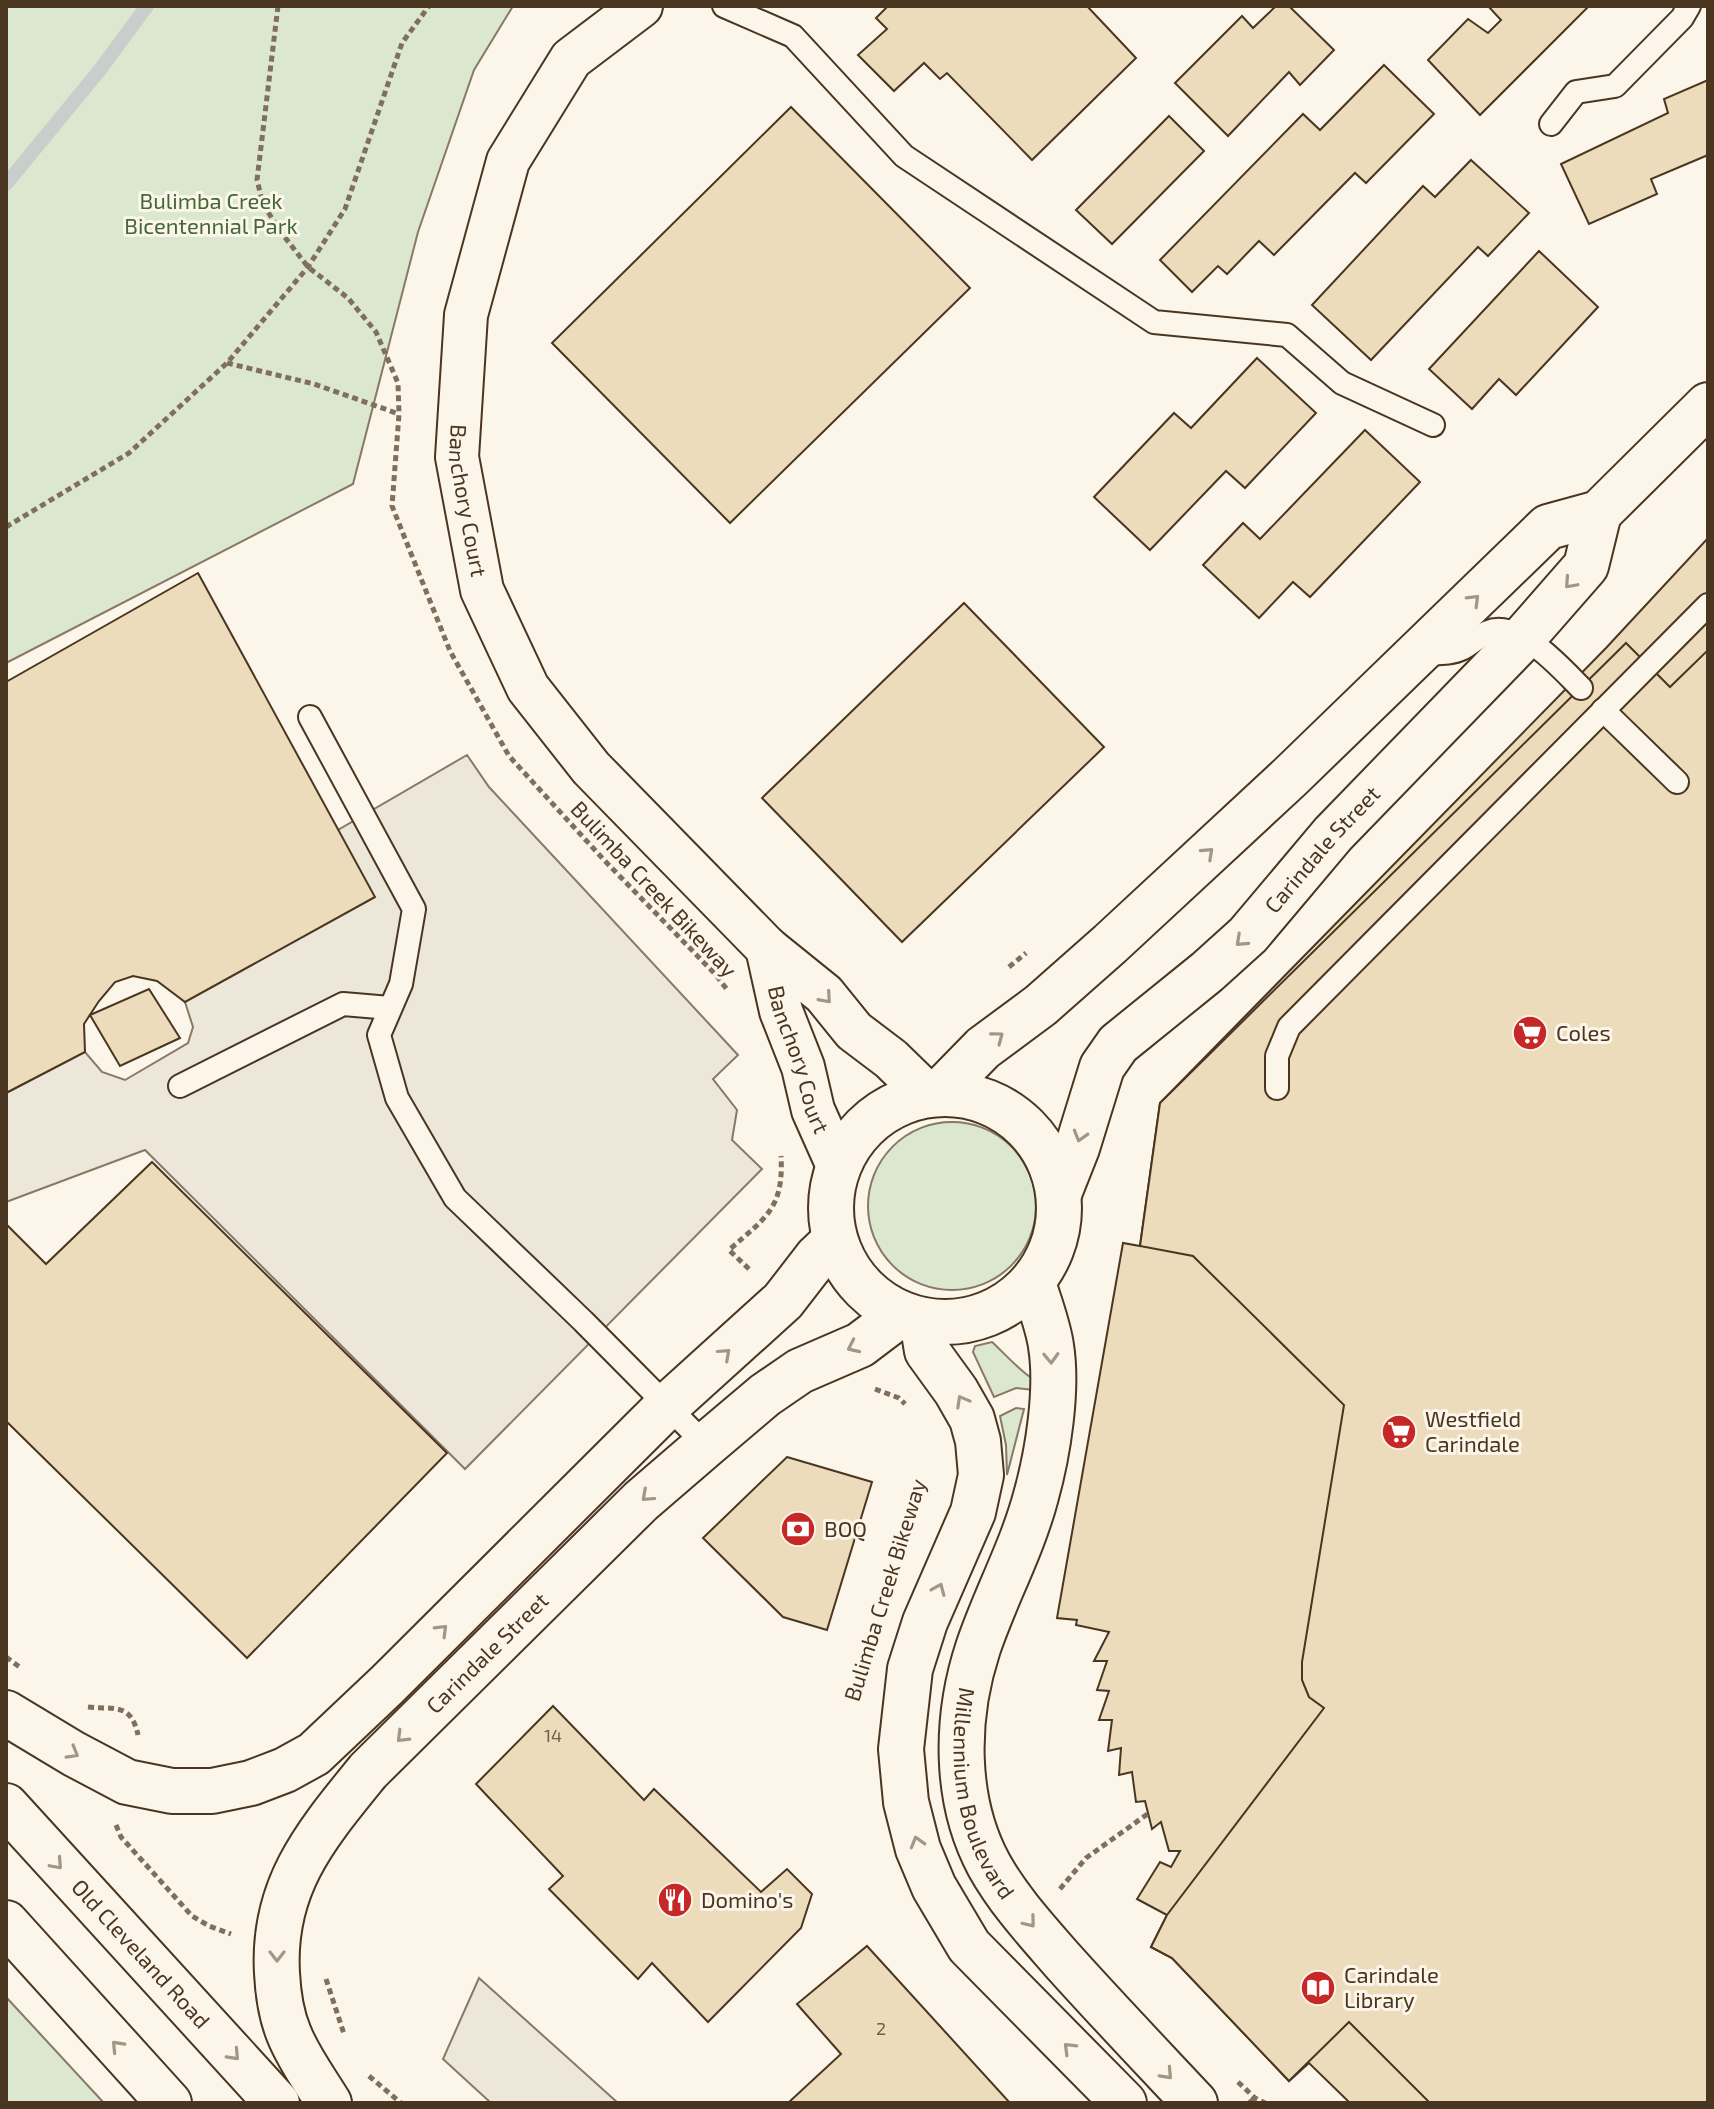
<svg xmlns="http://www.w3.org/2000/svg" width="1714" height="2109" font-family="'Exo 2',sans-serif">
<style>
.green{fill:#dce7d0;stroke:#887966;stroke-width:2}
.parking{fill:#ede7d9;stroke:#887966;stroke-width:2}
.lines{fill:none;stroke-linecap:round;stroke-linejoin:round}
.stream{stroke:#c9cecd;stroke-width:14}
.building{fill:#ecdcbc;stroke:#4a3520;stroke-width:2}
.lane-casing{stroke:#4a3520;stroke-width:26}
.street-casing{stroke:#4a3520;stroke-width:46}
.secondary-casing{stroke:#4a3520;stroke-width:48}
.highway-casing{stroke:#4a3520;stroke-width:48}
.path{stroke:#7f6f5c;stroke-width:5;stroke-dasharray:6 4;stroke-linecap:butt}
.lane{stroke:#fbf6e9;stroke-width:22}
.street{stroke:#fbf6e9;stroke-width:42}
.secondary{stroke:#fbf6e9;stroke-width:44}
.highway{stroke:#fbf6e9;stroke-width:44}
.oneway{stroke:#a29684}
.labels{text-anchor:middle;stroke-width:6;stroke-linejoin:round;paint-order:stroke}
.number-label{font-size:18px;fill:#725f47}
.park-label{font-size:22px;fill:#436837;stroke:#fbf6e9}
.street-label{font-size:22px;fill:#4a3520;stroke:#fbf6e9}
.poi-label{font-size:22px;fill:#4a3520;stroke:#fbf6e9;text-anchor:start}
</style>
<rect width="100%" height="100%" fill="#fbf6e9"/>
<g class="green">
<path d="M6 6H513L474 70 418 232 353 484 6 663Z"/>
<circle cx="952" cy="1206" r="84"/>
<path d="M992 1342C1001 1350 1024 1375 1032 1378L1034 1390 1016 1388 994 1397 973 1352 975 1346Z"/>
<path d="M1016 1408 1024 1409 1007 1475 1006 1445 1000 1416Z"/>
<path d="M6 1997 104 2103H6Z"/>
</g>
<g class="parking">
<path d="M467 755 489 787 738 1055 713 1079 737 1110 732 1140 762 1169 465 1469 145 1150 6 1202V1093L85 1052 102 1072 125 1080 188 1043 193 1027 185 1002 338 830Z"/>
<path d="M479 1978 618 2103H491L443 2059Z"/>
</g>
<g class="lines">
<path class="stream" d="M6 184 99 71 147 6"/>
</g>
<g class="building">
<path d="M884 6H1087L1136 58 1032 160 947 73 940 79 924 63 894 91 858 55 887 29 876 18 886 8Z"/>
<path d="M1276 6H1289L1334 50 1300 85 1289 72 1228 136 1175 83 1242 16 1253 28Z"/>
<path d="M1488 6H1589L1480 115 1428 60 1468 19 1488 33 1501 20Z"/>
<path d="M1384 65 1434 114 1366 183 1355 173 1274 255 1259 241 1227 274 1218 266 1192 292 1160 260 1303 114 1320 130Z"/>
<path d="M1708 80V155L1651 179 1657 194 1589 224 1561 164 1668 113 1664 99Z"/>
<path d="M791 107 970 288 730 523 552 343Z"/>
<path d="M1169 116 1204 151 1112 244 1076 210Z"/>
<path d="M1471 160 1529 213 1488 256 1478 247 1371 360 1312 305 1423 186 1435 197Z"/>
<path d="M1539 251 1598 307 1516 395 1499 379 1472 409 1429 369Z"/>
<path d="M1257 358 1316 413 1245 488 1226 471 1150 550 1094 497 1174 413 1191 428Z"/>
<path d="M1365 430 1420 482 1310 597 1293 582 1259 618 1203 565 1243 523 1260 539Z"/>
<path d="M1708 538V2103H1350L1309 2063 1289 2081 1172 1958 1151 1947 1167 1915 1137 1899 1160 1862 1171 1867 1180 1851H1169L1161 1822 1152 1829 1145 1801 1136 1802 1132 1772 1119 1775 1121 1748 1108 1751 1112 1720H1099L1109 1691 1097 1690 1107 1661H1094L1109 1632 1076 1625 1077 1620 1057 1618 1123 1243 1140 1246 1160 1103 1606 648Z"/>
<path d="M198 573 375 897 185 1002 157 981 133 976 115 982 99 1001 84 1024 85 1052 6 1093V682Z"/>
<path d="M964 603 1104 747 902 942 762 798Z"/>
<path d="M1626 643 1670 687 1708 650V2103H1430L1349 2022 1289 2081 1172 1958 1151 1947 1167 1915 1324 1708 1309 1697 1302 1680V1662L1344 1405 1193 1256 1140 1246 1160 1103Z"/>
<path d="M149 989 180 1038 120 1066 90 1015Z"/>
<path d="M152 1162 447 1453 247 1658 6 1421V1224L46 1264Z"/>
<path d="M787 1457 872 1482 827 1630 783 1617 703 1538Z"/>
<path d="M553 1706 644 1800 654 1789 761 1892 787 1869 812 1894 801 1928 708 2022 652 1963 638 1979 549 1889 563 1876 476 1784Z"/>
<path d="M867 1946 1010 2103H788L841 2054 797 2004Z"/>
</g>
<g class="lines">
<g class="lane-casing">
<g id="lane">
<path d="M724 6 793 36 904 156 1154 322 1287 335 1342 383 1433 425"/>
<path d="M1551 124 1576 92 1615 86 1682 18 1689 6"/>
<path d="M1423 654C1435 653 1451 654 1461 649 1470 645 1478 636 1488 632 1518 619 1562 669 1581 688"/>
<path d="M1603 710 1677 782"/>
<path d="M310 717 414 909 401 984 379 1035 397 1098 455 1198 583 1321 706 1445"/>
<path d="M180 1086 343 1004 390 1008"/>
<path d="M1277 1088V1056L1289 1027 1708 605"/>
</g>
</g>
<g class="street-casing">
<g id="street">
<path id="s1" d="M641 6 571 59 508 161 466 315 457 457 482 590 528 688 591 768 767 948 824 994 854 1031 891 1059 928 1095"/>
<path id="s2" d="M767 948 781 1011 803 1067 813 1110 838 1166"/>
</g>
</g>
<g class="secondary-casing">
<g id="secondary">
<path d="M941 1091 983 1048 1041 1005 1110 944 1290 777 1548 527 1599 513 1708 405"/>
<circle cx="945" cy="1208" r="114"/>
<path id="s3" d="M1060 1191 1077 1148 1102 1067 1118 1044 1207 972 1248 935 1333 834 1523 638 1586 566 1599 513"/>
<path id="s4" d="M1033 1282C1039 1303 1048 1325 1051 1346 1058 1390 1048 1453 1036 1496 1022 1549 995 1597 978 1648 955 1718 954 1800 989 1865 1009 1901 1037 1931 1063 1961 1106 2009 1151 2056 1195 2103"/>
<path d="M922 1320 927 1351 956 1391 972 1419 978 1441 981 1475 973 1512 925 1622 910 1669 901 1749 906 1802 918 1849 934 1887 969 1946 1124 2103"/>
<path d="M6 1713 74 1754 127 1782 172 1791H212L251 1783 285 1770 314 1754 387 1685 667 1406 783 1301 817 1257 835 1240"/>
<path id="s5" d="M329 2103C315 2080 299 2059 289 2034 281 2015 278 1993 277 1973 272 1886 316 1835 368 1771L641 1501 706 1445 765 1395 800 1371 860 1345 901 1314"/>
</g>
</g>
<g class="highway-casing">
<g id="highway">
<path id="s6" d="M6 1806 277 2103"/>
<path d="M6 1923 169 2103"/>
</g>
</g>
<g class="path">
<path d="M278 6 257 180 263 204 280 231 308 267 348 298 376 332 398 383 399 414 392 506 450 651 509 756 604 860 716 975 728 991"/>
<path d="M227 363 314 384 399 414"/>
<path d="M6 527 129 453 227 363 308 267 345 209 402 43 429 6"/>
<path d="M1009 967 1026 953"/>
<path d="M749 1269 729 1250C765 1218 784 1209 781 1156"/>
<path d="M875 1389 899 1398 905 1404"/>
<path d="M6 1657 21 1668"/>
<path d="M88 1707C114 1710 131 1702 138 1735"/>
<path d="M116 1825 121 1837 192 1916 209 1926 231 1934"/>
<path d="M1060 1889 1086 1858 1149 1813"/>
<path d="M326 1979 344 2034"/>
<path d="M369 2076 401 2103"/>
<path d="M1238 2082 1255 2098 1265 2103"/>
<path d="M1249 2103 1255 2098"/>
</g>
<use href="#lane" class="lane"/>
<use href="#street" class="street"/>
<use href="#secondary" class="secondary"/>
<use href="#highway" class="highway"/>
</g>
<defs><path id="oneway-chevron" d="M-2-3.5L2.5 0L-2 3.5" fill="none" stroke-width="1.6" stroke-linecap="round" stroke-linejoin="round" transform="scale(2)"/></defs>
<g class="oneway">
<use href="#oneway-chevron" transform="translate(1570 583) rotate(132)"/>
<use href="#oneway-chevron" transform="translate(1474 600) rotate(-45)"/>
<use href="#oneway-chevron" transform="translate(1208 853) rotate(-43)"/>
<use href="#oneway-chevron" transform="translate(1241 941) rotate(137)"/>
<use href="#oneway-chevron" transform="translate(826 998) rotate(49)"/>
<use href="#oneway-chevron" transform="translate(998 1037) rotate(-37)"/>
<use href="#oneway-chevron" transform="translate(1080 1136) rotate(106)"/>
<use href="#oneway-chevron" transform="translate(853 1347) rotate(155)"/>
<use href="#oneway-chevron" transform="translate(725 1354) rotate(-42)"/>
<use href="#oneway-chevron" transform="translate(1051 1358) rotate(88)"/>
<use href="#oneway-chevron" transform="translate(962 1401) rotate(-119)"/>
<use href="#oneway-chevron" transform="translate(647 1496) rotate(138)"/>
<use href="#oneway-chevron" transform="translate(939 1589) rotate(-67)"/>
<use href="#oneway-chevron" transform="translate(442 1630) rotate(-45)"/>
<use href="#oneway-chevron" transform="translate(402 1737) rotate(135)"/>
<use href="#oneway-chevron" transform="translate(73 1753) rotate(30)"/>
<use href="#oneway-chevron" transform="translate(917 1842) rotate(-106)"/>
<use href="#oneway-chevron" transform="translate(57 1864) rotate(48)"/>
<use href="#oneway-chevron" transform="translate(1030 1922) rotate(51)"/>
<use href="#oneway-chevron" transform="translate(277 1956) rotate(90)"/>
<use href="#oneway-chevron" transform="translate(117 2046) rotate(-133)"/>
<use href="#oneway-chevron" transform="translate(1069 2048) rotate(-135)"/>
<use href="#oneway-chevron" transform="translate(234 2055) rotate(47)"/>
<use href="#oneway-chevron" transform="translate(1167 2074) rotate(47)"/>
</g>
<defs>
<g id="supermarket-disc" transform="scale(1.8)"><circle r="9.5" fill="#c62828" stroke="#fbf6e9"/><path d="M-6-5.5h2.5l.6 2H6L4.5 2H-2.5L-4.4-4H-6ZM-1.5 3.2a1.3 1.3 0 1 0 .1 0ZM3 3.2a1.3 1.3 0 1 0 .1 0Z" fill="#fff"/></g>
<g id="bank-disc" transform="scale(1.8)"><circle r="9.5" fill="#c62828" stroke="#fbf6e9"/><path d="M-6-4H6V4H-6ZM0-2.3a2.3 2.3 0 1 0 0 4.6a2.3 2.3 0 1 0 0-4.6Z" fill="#fff"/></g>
<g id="restaurant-disc" transform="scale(1.8)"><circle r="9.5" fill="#c62828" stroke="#fbf6e9"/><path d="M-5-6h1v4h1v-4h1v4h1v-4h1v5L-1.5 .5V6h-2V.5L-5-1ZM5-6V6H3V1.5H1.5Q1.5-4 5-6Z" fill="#fff"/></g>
<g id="library-disc" transform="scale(1.8)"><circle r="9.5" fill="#c62828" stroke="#fbf6e9"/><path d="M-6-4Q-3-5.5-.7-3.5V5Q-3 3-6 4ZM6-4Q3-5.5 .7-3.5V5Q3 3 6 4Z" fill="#fff"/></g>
</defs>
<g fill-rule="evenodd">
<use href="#supermarket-disc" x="1530" y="1033"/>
<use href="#supermarket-disc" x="1399" y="1432"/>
<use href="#bank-disc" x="798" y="1529"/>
<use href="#restaurant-disc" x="675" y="1900"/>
<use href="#library-disc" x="1318" y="1988"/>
</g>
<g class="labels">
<g class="number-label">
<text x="553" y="1742">14</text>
<text x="881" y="2035">2</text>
</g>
<g class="park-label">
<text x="211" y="209">Bulimba Creek<tspan x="211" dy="25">Bicentennial Park</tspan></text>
</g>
<g class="street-label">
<text dy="8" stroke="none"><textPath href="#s1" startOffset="554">Banchory Court</textPath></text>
<text dy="8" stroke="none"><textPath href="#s3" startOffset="442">Carindale Street</textPath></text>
<text transform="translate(654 889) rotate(47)" y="8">Bulimba Creek Bikeway</text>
<text dy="8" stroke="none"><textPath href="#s2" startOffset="116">Banchory Court</textPath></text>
<text transform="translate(885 1590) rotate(-73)" y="8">Bulimba Creek Bikeway</text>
<text dy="8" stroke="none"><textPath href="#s5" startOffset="538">Carindale Street</textPath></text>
<text dy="8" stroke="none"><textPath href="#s4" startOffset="532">Millennium Boulevard</textPath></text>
<text dy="8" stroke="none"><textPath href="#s6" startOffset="200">Old Cleveland Road</textPath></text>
</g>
<g class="poi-label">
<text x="1556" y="1041">Coles</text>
<text x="1425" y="1427">Westfield<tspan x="1425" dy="25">Carindale</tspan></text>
<text x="824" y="1537">BOQ</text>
<text x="701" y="1908">Domino's</text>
<text x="1344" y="1983">Carindale<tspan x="1344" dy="25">Library</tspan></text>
</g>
</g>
<rect width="1714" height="2109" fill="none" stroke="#4a3520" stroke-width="16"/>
</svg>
